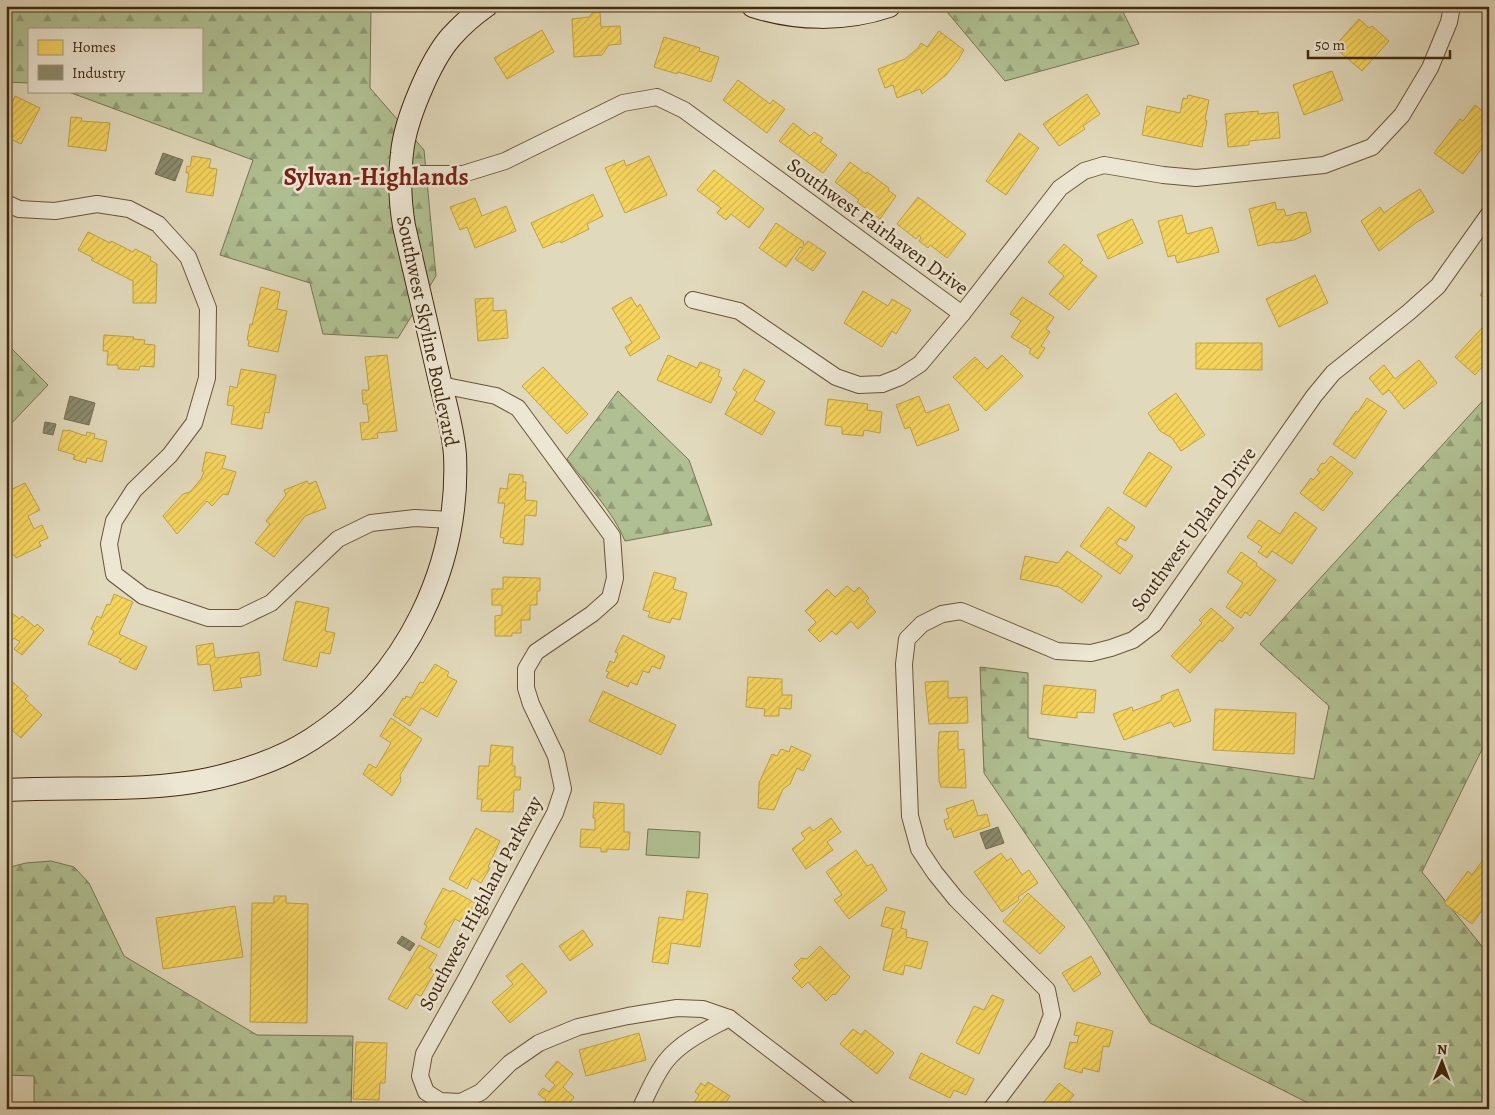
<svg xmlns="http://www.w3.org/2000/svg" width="1495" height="1115" font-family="Alegreya,serif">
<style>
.green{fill:#b0c092;stroke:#787550}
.forest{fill:url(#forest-firs);stroke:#787550}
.homes{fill:url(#homes-hatch);stroke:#c0a244}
.industry{fill:url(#industry-hatch);stroke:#766f51}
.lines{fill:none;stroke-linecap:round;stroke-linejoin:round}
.street-casing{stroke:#695638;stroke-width:18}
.secondary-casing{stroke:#412a0d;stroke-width:24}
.street{stroke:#ece6d3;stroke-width:16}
.secondary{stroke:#ece6d3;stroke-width:22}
.labels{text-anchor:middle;stroke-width:5;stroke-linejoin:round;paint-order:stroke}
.street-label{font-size:20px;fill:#412a0d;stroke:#ece6d3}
.district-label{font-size:25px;font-weight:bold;fill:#7a1f14;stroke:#ece6d3}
</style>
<defs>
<pattern id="forest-firs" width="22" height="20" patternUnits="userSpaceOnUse" patternTransform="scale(1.25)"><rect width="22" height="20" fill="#b0c092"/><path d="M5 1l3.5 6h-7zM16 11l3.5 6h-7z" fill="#919c76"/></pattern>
<pattern id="homes-hatch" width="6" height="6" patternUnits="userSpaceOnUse" patternTransform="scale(1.25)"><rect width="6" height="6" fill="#f6d55c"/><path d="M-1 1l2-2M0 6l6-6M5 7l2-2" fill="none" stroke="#d4b74f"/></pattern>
<pattern id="industry-hatch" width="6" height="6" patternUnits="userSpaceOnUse" patternTransform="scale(1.25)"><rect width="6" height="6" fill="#8c8c6e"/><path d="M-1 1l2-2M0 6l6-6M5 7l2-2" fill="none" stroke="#747359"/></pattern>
</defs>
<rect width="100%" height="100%" fill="#e1d9bb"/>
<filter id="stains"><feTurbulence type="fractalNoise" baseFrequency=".004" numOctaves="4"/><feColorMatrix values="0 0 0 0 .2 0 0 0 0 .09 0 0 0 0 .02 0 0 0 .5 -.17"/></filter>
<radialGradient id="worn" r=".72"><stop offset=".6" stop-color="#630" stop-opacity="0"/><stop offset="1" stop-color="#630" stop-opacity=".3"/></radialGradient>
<path class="green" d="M648 829 700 832 699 858 646 855Z"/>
<g class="forest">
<path d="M6 6H371L370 88 424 150 436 276 398 338 323 334 310 283 220 255 253 160 66 91H201V29H29V83L6 82Z"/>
<path d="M942 6H1120L1139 44 1005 81Z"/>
<path d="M6 343 48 385 6 429Z"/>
<path d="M618 391 689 460 712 525 625 541C613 511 587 485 567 459Z"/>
<path d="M1489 394V735L1422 872 1489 955V1109H1320L1150 1023 1087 924 984 773 980 667 1028 673V738L1314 779 1329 706 1260 644Z"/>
<path d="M51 861 74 867 89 883 124 956 257 1035 353 1036 351 1109H41L34 1104V1076L6 1075V868L26 863Z"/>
</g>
<g class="homes">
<path d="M593 12H600L601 27 620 26 621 44 609 45 602 55 574 57 572 19 589 17Z"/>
<path d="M1359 19 1369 28 1372 26 1389 41 1362 71 1334 47Z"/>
<path d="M542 30 554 52 507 79 494 58Z"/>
<path d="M939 31 964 50 958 60 946 75 922 94 920 89 897 98 893 85 885 88 878 69 905 59 918 48 921 43 927 47Z"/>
<path d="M664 37 700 48 699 51 719 57 711 82 678 72 677 74 654 67Z"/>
<path d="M1332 71 1343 100 1304 115 1293 85Z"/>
<path d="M738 80 770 104 773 100 785 109 767 133 723 100Z"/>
<path d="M1087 94 1100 114 1083 126 1085 129 1059 146 1043 124Z"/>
<path d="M1188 95 1209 100 1205 120 1207 121 1202 147 1142 135 1147 106 1180 113 1183 98 1187 99Z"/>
<path d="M15 96 40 108 21 144 6 137V98L13 101Z"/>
<path d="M1475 105 1489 116V130L1484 136 1488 140 1463 174 1434 153 1460 119 1463 121Z"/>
<path d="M1258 111V114L1278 112 1280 138 1249 141V145L1228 147 1225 114Z"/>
<path d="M71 117 82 118 81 121 110 123 106 151 68 146Z"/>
<path d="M793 123 810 136 814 132 823 138 820 142 837 155 823 173 779 141Z"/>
<path d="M1019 133 1039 148 1006 195 986 181Z"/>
<path d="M192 156 211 159 209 168 217 169 213 196 186 192 189 173H186L187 166 190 167Z"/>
<path d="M649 156 667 195 625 213 605 168 624 160 626 166Z"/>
<path d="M850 162 866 174 867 172 889 188 888 190 896 196 880 219 857 202 859 200 835 182Z"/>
<path d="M714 170 764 209 749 228 731 214 726 220 717 213 721 208 697 190Z"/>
<path d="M1420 189 1434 212 1417 222 1379 251 1361 221 1380 207 1384 213 1402 200Z"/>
<path d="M593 194 603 216 587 224 589 229 561 243 560 241 543 248 531 223Z"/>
<path d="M918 197 966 234 947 258 930 245 928 248 919 241 921 238 919 235 916 239 897 224Z"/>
<path d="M475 198 482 216 506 206 516 231 475 248 467 227 460 230 450 207Z"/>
<path d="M1275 202 1277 210 1284 209 1286 216 1301 212 1302 213 1306 212 1311 232 1294 240 1275 243 1274 242 1258 246 1249 209Z"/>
<path d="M1182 215 1187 234 1212 227 1219 252 1177 263 1175 255 1168 257 1158 221Z"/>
<path d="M1132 219 1143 243 1108 259 1097 235Z"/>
<path d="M776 223 804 242 803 244 805 245 808 241 826 253 813 271 795 259 803 248 800 247 786 267 759 248Z"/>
<path d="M88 232 110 243 111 241 133 252 135 249 151 257 150 260 157 264 156 303H133V281L91 260 93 258 78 250Z"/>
<path d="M1064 244 1083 260 1080 263 1097 276 1069 310 1049 294 1064 276 1048 262Z"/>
<path d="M1315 275 1328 303 1279 327 1266 299Z"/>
<path d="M1489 283V301L1480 295Z"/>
<path d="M261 287 280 292 277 309 287 311 278 352 248 346 249 340H247L250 324 252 325Z"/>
<path d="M863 291 888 306 892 299 911 310 896 334 892 331 882 347 844 323Z"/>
<path d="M631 297 637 307 640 304 660 338 630 356 625 347 632 343 612 308Z"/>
<path d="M1022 297 1054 317 1046 329 1050 332 1041 346 1045 348 1038 359 1029 353 1031 349 1011 337 1021 321 1010 314Z"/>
<path d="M493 298V311L506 310 508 338 478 341 475 299Z"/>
<path d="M1482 328 1489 335V359L1475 375 1455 357Z"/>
<path d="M104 335 134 337 133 339 145 340 144 344 155 345 154 367 140 366 139 370 118 369V365H107L108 351H103Z"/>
<path d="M1196 343H1262V370L1196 369Z"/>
<path d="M387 355 397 431 377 433 378 438 362 440 360 423 369 422 367 404H363L362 390H369L365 357Z"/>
<path d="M668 355 697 368 700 362 720 370 718 376 722 378 711 403 657 380Z"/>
<path d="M1002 355 1023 376 986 411 953 377 975 357 987 369Z"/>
<path d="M1419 360 1437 383 1404 409 1389 390 1383 395 1369 378 1384 365 1395 379Z"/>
<path d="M543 367 588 414 567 434 522 386Z"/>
<path d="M241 369 276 375 269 413 265 412 262 429 231 424 234 406 227 405 230 386 237 388Z"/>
<path d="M744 369 765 381 754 400 775 412 762 435 725 414 737 392 733 389Z"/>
<path d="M1176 393 1205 435 1181 451 1172 438 1160 431 1148 413Z"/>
<path d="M919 396 926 413 949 404 959 430 917 446 910 427 905 429 896 405Z"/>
<path d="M1367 398 1387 411 1355 459 1333 444 1356 411 1358 412Z"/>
<path d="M828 399 868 404 867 410 882 412 880 433 864 430 863 436 842 434V427L825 425Z"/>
<path d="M63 430 68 431V430L86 436 87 432 95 434 94 438 107 441 102 462 87 458 86 463 73 459 75 455 58 450Z"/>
<path d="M206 452 226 456 222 468 236 472 228 495 223 494 212 506 207 501 177 534 163 516 183 494 190 492 201 479 204 472 202 471Z"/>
<path d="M1149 452 1172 467 1146 507 1123 493Z"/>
<path d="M1331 456 1353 473 1323 511 1300 493 1311 478 1313 480 1320 472 1317 470 1322 463 1324 464Z"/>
<path d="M509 474 523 475V482H526L525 500 537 501 536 516 525 515 523 545 503 543 504 538 500 537 505 503H498L500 488 507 489Z"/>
<path d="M307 481 309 484 316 481 326 508 305 516 274 557 255 543 270 524 266 521 286 495 284 490Z"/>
<path d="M25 483 40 510 28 516 34 529 42 525 48 538 39 542 41 546 16 558 14 555H12L6 546V498L9 497 6 492Z"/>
<path d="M1108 507 1135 527 1126 541 1120 538 1116 544 1133 556 1120 574 1080 546Z"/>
<path d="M1295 512 1317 528 1292 564 1272 551 1267 558 1258 552 1262 547 1247 537 1259 520 1280 534Z"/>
<path d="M1067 551 1102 576 1082 603 1059 587 1020 579 1025 556 1058 563Z"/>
<path d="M1241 552 1257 563 1256 565 1276 580 1250 616 1245 612 1241 618 1226 607 1243 583 1227 572Z"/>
<path d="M654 572 676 578 673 589 687 593 680 620 672 618 670 623 648 617 650 612 643 610Z"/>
<path d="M503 577 540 578V591H537V605H530V620H521V633H512V636H495V616L502 615V605H492V589H503Z"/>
<path d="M847 586 854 592 859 587 869 598 866 601 876 612 858 629 851 621 836 635 832 631 820 642 808 630 816 622 805 611 827 589 835 597Z"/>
<path d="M114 594 133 602 119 634 147 647 136 670 119 662 121 659 88 644 94 631 91 629 97 616 101 618 107 604 110 605Z"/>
<path d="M296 601 329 608 325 631 335 633 330 654 320 652 317 667 283 660Z"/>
<path d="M1211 608 1234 628 1222 642 1220 640 1190 673 1171 656 1202 623 1199 620Z"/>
<path d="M6 609 20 619 22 616 35 627 37 624 44 630 22 655 14 649 20 642 14 638 10 643 6 641Z"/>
<path d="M623 635 665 656 660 669 652 666 649 673 643 671 637 685 630 682 628 687 606 677 609 672 606 671 610 661 614 663 618 653 615 652Z"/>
<path d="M213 643 215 658 259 652 261 675 240 678 242 687 214 691 210 664 198 665 196 646Z"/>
<path d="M435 664 449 672 447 676 457 681 437 717 421 708 410 726 393 715 403 698 405 699 406 696 411 698 420 682 423 683Z"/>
<path d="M6 676 28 696 25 699 42 715 21 738 6 725Z"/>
<path d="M748 677 782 679V695H792L791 709 779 708V716H764L765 709 746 707Z"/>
<path d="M948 681V698L967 697 968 723 929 724 925 682Z"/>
<path d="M1044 685 1096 690 1094 713 1077 712V718L1041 714Z"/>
<path d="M1178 689 1191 721 1174 727 1171 722 1124 740 1113 714 1132 707 1133 711 1162 700 1161 696Z"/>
<path d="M603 691 676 725 661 755 589 721Z"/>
<path d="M1215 709 1296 713 1294 754 1213 750Z"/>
<path d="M391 718 422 739 400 775 401 781 392 796 363 774 369 764 376 768 391 743 380 736Z"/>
<path d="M958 731V750L964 749 966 788 941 787 939 781 938 751 939 732Z"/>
<path d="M491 745 513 747 512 766H515V777H521L520 790H514L513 812 481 811 482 799H477L479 766H489Z"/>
<path d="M791 746 811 755 803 771 797 768 790 784 783 789 774 810 758 808 759 783 772 754 777 756 781 749 789 752Z"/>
<path d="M973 800 978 816 987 814 990 826 954 838 951 828 947 830 944 820 949 818 946 809Z"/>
<path d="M594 802 624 804V832H630L629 850 607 849V852H601V848L580 847 581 829 595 830V818H593Z"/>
<path d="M831 818 841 832 827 842 833 850 806 869 792 849 805 839 801 833 810 827 813 831Z"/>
<path d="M476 828 500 841 488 867 490 868 481 883 472 878 467 889 449 879Z"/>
<path d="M856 850 867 866 872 864 887 890 849 919 834 900 842 895 826 872Z"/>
<path d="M1001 853 1007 861 1011 858 1022 875 1029 870 1038 883 1018 897 1019 900 1002 912 974 872Z"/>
<path d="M1485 857 1489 860V901L1472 924 1444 903 1468 871 1472 875Z"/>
<path d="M443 888 451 892 452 890 477 904 466 925 455 919 439 948 421 938 427 926 424 924Z"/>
<path d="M687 891 708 894 700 947 671 943 668 964 652 962 659 917 683 920Z"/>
<path d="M1028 893 1065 927 1040 954 1003 921Z"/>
<path d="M274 896H286V903L308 904 307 1023 250 1022 252 903H274Z"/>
<path d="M235 906 243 957 163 969 156 918Z"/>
<path d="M886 907 905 912 901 928 907 930 906 937 928 942 921 969 905 965 903 975 883 970 893 929 881 926Z"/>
<path d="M583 930 593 945 570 961 559 946Z"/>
<path d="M419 945 437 955 429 968 435 972 421 996 416 994 407 1009 388 999Z"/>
<path d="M820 946 850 977 835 995 833 994 826 1001 808 982 802 988 792 978 800 971 794 965 801 958 807 959Z"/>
<path d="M1091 956 1101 974 1074 992 1062 973Z"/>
<path d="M522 963 547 992 510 1023 492 1002 513 984 506 976Z"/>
<path d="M992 995 1004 1000 979 1054 956 1043 974 1006 984 1010Z"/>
<path d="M1077 1022 1113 1031 1109 1047 1103 1046 1099 1072 1083 1068 1082 1073 1064 1068 1070 1042 1077 1043 1079 1036 1074 1035Z"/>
<path d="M853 1029 861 1035 865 1030 894 1053 877 1074 840 1044Z"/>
<path d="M639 1033 646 1060 586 1076 579 1050Z"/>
<path d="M356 1042 387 1043 385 1083H380L379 1100 353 1099Z"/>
<path d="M921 1053 974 1079 966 1095 954 1090 950 1098 909 1078Z"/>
<path d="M557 1061 573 1074 563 1087 574 1097 565 1109H538L546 1100 538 1094 543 1088 549 1092 555 1085 545 1076Z"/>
<path d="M708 1082 730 1096 722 1108 724 1109H690L699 1095 695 1092 701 1083 705 1086Z"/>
<path d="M1059 1083 1074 1095 1069 1101 1079 1109H1030L1034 1104 1039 1108Z"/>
</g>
<g class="industry">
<path d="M163 153 183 160 175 181 155 174Z"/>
<path d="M70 396 95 403 89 425 64 419Z"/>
<path d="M45 422 56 424 53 435 43 433Z"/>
<path d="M998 827 1004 843 986 849 980 833Z"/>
<path d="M402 936 415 944 410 951 397 943Z"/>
</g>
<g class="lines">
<g class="street-casing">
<g id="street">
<path d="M401 174H463L505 161 623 103 657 97 684 110 962 314"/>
<path d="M6 203 19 209 55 211 97 204 129 209 158 224 188 257 208 308 207 378 194 423 170 455 134 490 114 521 109 544 114 574 143 596 208 618H240L271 603 338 539 371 523 415 518 451 520"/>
<path d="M693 300 739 311 836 377 859 385 882 384 900 377 920 364 962 314 1060 188 1084 171 1104 165 1163 175 1196 178 1324 165 1372 147 1402 115 1430 68 1449 22 1452 6"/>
<path d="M441 385 496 396 518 408 612 536 615 578 610 598 592 614 536 652 526 669V688L531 704 556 756 563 789 555 813 466 979 424 1054 420 1076 426 1092 440 1101 461 1102 481 1092 510 1063 539 1043 578 1027 628 1016 677 1008 703 1009 729 1018 848 1109"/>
<path d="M640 1109C648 1093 655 1075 666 1061 682 1041 707 1030 729 1018"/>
<path d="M991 1109 1042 1041 1052 1015 1047 990 956 899 935 873 919 849 910 816 904 664 907 639 922 624 942 614 961 611 1057 651 1091 653 1111 648 1133 640 1154 624 1314 396 1333 373 1409 312 1438 286 1489 214"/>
</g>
</g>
<g class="secondary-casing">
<g id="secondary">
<path d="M753 6C796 20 845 21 889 6"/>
<path d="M6 790C73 786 144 793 209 779 245 771 281 759 312 739 407 678 460 566 455 455 453 427 444 400 438 373 427 324 415 275 404 226 400 202 399 177 402 153 405 121 430 61 451 37 461 26 473 15 486 6"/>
</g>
</g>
<use href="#street" class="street"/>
<use href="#secondary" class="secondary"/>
</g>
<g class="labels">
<g class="street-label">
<text transform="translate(878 226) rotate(36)" y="7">Southwest Fairhaven Drive</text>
<text transform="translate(428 331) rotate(78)" y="7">Southwest Skyline Boulevard</text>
<text transform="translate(1193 529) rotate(-54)" y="7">Southwest Upland Drive</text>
<text transform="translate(480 903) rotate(-62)" y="7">Southwest Highland Parkway</text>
</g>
<g class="district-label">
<text x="376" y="185">Sylvan-Highlands</text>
</g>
</g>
<rect width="1495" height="1115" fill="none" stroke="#e1d9bb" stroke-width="25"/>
<rect x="8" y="8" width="1480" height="1100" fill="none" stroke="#412a0d" stroke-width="2.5"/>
<rect x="12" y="12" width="1470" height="1090" fill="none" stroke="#412a0d"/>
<rect x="28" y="28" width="175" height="65" fill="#ece6d3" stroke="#a89b84"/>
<rect x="38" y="40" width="25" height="15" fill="#f6d55c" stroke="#a89b84"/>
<text x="72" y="52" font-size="15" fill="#412a0d">Homes</text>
<rect x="38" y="65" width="25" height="15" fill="#8c8c6e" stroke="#a89b84"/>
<text x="72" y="78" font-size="15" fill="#412a0d">Industry</text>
<g transform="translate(1442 1062) rotate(1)" stroke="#ece6d3" stroke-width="4" paint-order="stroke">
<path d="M0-4L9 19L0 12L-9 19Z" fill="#412a0d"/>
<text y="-8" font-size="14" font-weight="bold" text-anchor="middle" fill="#412a0d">N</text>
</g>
<path d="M1308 50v8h142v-8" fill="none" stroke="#412a0d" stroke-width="2.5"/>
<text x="1315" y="50" font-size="15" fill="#412a0d" stroke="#ece6d3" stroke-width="4" paint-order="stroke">50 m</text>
<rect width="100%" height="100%" filter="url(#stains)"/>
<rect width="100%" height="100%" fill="url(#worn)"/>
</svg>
